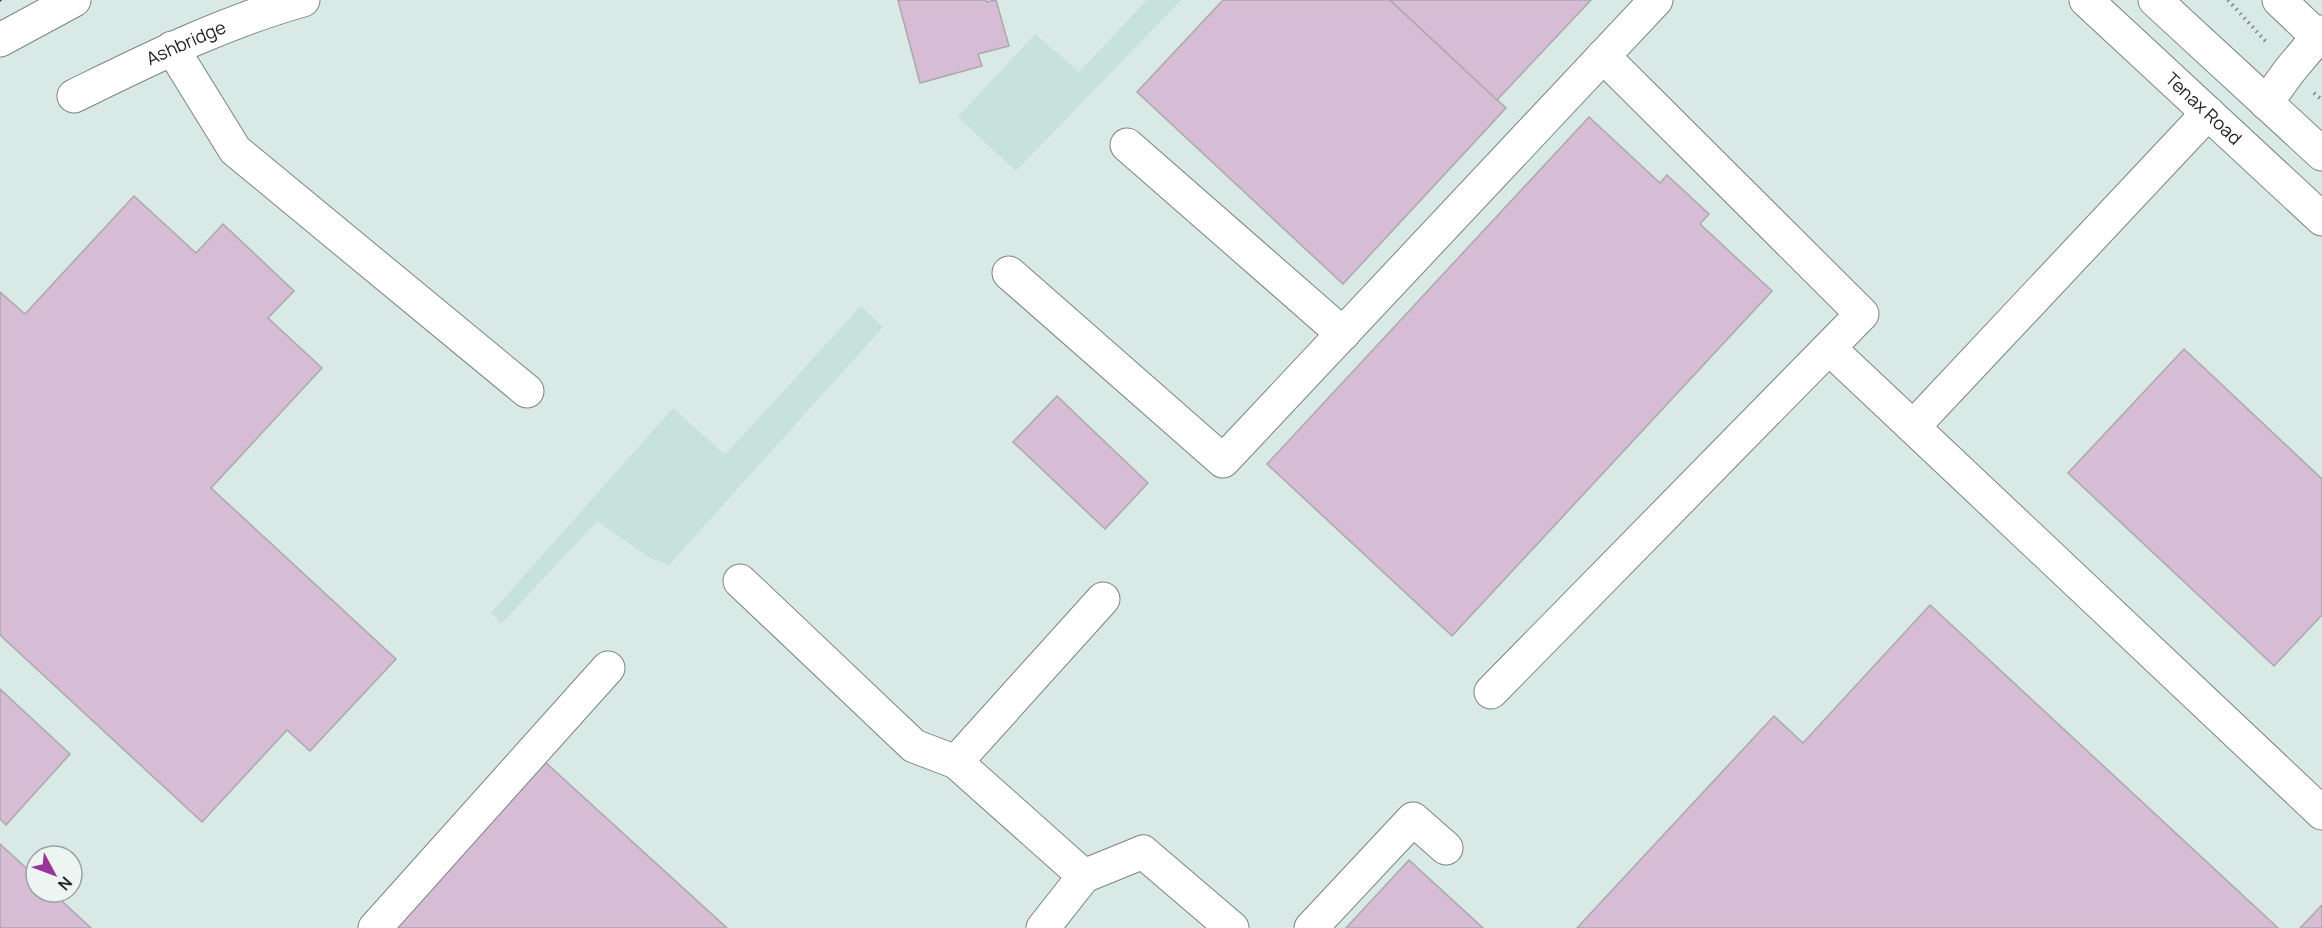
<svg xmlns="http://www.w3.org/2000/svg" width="2322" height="928" font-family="Manrope,sans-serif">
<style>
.built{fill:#d9eae6;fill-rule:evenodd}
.green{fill:#c7e1db}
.building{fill:#d6bdd5;stroke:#aca7ab;stroke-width:1.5}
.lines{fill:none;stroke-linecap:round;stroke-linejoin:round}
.minor-casing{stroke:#7c8381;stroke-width:35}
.major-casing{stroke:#7c8381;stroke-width:35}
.highway-casing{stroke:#7c8381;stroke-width:35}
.path{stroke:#818785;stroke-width:4;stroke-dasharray:1.5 4.5;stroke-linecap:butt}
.minor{stroke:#fff;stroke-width:33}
.major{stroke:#fff;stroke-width:33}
.highway{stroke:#fff;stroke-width:33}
.tram{stroke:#3d4140;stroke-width:1.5}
.labels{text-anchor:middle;stroke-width:6;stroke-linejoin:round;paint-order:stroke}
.street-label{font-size:18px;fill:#222524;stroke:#edf5f3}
</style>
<rect width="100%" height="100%" fill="#edf5f3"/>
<path class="built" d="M0 0H2322V928H0ZM36 856H72V892H36Z"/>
<g class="green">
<path d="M1147 0H1181L1016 171 958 117 1035 34 1079 72Z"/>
<path d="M861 306 883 327 669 565 648 557 597 521 501 624 491 613 673 408 725 455Z"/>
</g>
<g class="building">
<path d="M898 0H986L987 2 996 0 1009 46 978 54 982 66 920 83Z"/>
<path d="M1223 0H1390L1506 108 1343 284 1137 92Z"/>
<path d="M1390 0H1591L1497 100Z"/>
<path d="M1589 117 1660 183 1667 175 1709 214 1700 224 1772 291 1452 636 1267 464Z"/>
<path d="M134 196 196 253 223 224 294 291 268 318 322 368 211 488 396 659 310 751 287 730 202 822 0 635V292L25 314Z"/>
<path d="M2184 349 2322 479V615L2274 666 2068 473Z"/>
<path d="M1057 396 1148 483 1105 529 1013 442Z"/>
<path d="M1930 605 2278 928H1577L1774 716 1803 743Z"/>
<path d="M0 689 70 754 6 825 0 819Z"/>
<path d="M545 762 727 928H394Z"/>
<path d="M0 844 36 877V892H52L91 928H0Z"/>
<path d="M1409 860 1483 928H1346Z"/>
<path d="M2322 905V928H2300Z"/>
</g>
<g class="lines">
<g class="minor-casing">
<g id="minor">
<path d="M2279 0 2318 37"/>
<path d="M172 48 235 150 527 391"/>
<path id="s1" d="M74 96C150 59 221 23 303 0"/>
<path d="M2266 103 2290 70 2322 32"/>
<path d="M1127 145 1343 334"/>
<path d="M1009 273 1223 461 1656 0"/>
<path d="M1829 348 1913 427 2208 113"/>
<path d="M1913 427 2322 813"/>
<path d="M740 581 914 746 956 762"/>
<path d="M1491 692 1862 314 1603 56"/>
<path d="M1084 876 1143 852 1232 928"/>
<path d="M375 928 608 668"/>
<path d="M1043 928 1084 876 956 762 1103 599"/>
<path d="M1311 928 1413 819 1446 848"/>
</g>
</g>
<g class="major-casing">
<g id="major">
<path id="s2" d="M2086 0 2322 219"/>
<path d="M2155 0 2322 154"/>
</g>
</g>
<g class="highway-casing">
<path id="highway" d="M0 40 74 0"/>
</g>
<g class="path">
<path d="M2228 0 2268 44"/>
<path d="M2314 93 2322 100"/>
</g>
<use href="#minor" class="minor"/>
<use href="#major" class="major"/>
<use href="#highway" class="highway"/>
<path class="tram" d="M0 1 1 0"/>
</g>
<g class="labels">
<g class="street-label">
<text dy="6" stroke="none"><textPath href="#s1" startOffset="124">Ashbridge</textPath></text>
<text dy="6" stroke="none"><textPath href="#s2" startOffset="160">Tenax Road</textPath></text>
</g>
</g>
<g transform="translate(54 874) rotate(131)"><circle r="28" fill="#edf5f3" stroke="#9ca2a0" stroke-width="1.5"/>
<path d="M0-4.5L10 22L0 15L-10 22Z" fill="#99359a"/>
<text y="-9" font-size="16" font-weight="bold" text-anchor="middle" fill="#222524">N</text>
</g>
</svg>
